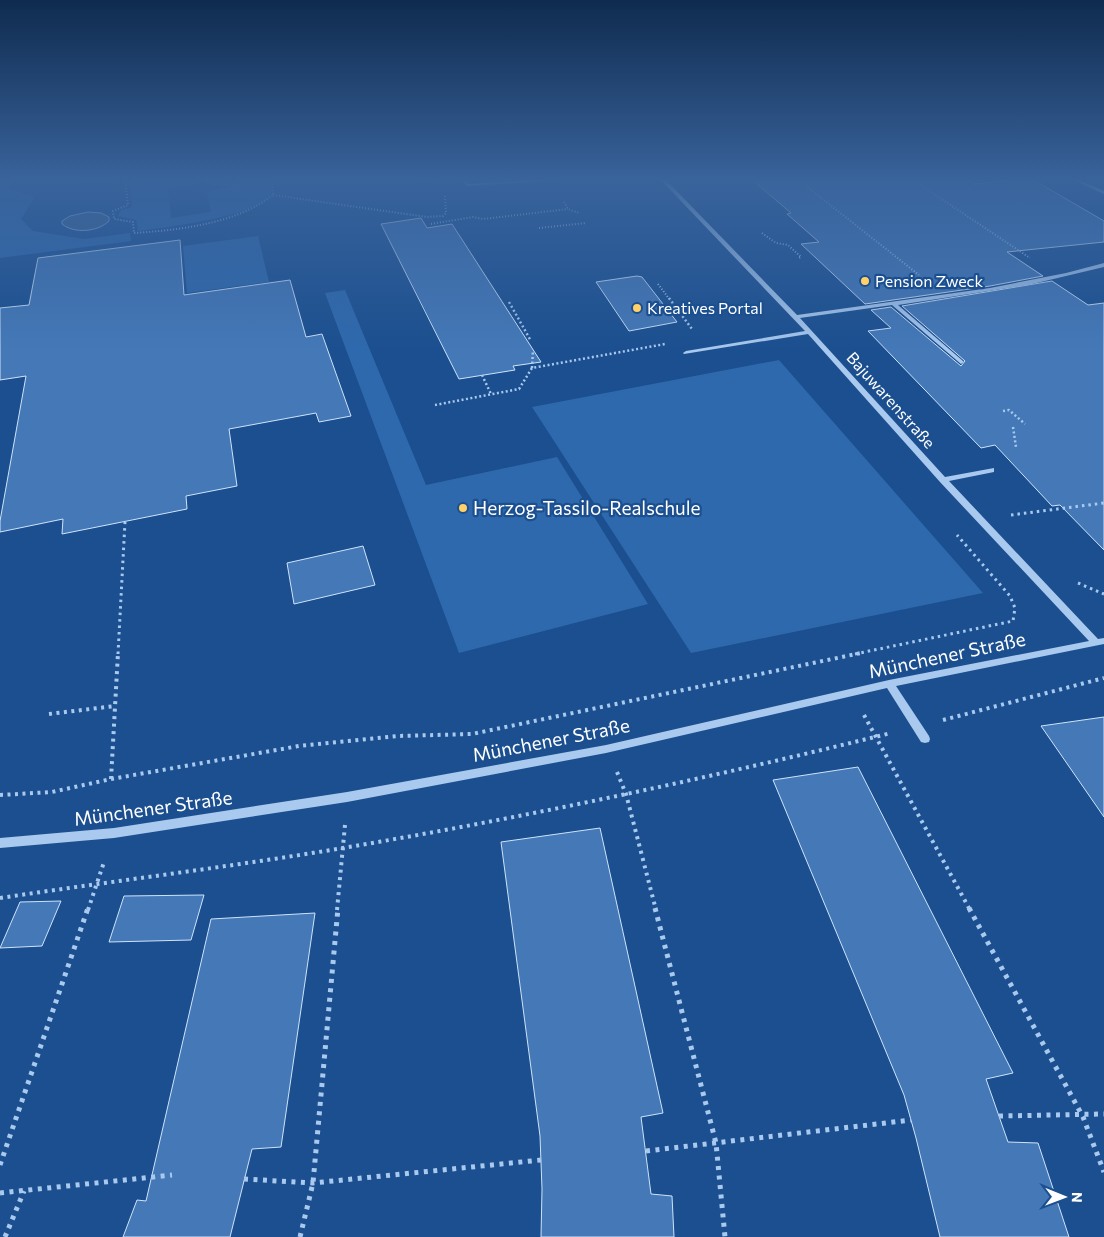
<svg xmlns="http://www.w3.org/2000/svg" width="1104" height="1237" font-family="Commissioner,sans-serif">
<style>
.green{fill:#2e69ad}
.water{fill:#3c6290;stroke:#9cc4f0}
.building{fill:#4478b7;stroke:#cfe3fa}
.lines{fill:none;stroke-linecap:round;stroke-linejoin:round}
.path-far4{stroke:#a9c9ee;stroke-width:2;stroke-dasharray:1 2;stroke-linecap:butt}
.path-far3{stroke:#a9c9ee;stroke-width:2.5;stroke-dasharray:2 2.5;stroke-linecap:butt}
.path-far2{stroke:#a9c9ee;stroke-width:3;stroke-dasharray:2.5 4;stroke-linecap:butt}
.path-far1{stroke:#a9c9ee;stroke-width:4;stroke-dasharray:3 4.5;stroke-linecap:butt}
.path{stroke:#a9c9ee;stroke-width:5;stroke-dasharray:4 5.5;stroke-linecap:butt}
.minor{fill:#a9c9ee;fill-rule:evenodd}
.poi-dot{fill:#ffd166;stroke:#1b4f8f;stroke-width:2}
.labels{text-anchor:middle;stroke-width:4.5;stroke-linejoin:round;paint-order:stroke}
.far-poi-label{font-size:16px;fill:#fff;stroke:#1b4f8f;text-anchor:start}
.far-street-label{font-size:16px;fill:#fff;stroke:#1b4f8f}
.poi-label{font-size:19px;fill:#fff;stroke:#1b4f8f;text-anchor:start}
.street-label{font-size:19px;fill:#fff;stroke:#1b4f8f}
</style>
<rect width="100%" height="100%" fill="#1b4f8f"/>
<g class="green">
<path d="M0 178H13L9 182 10 189 35 197 21 219 33 231 84 239 130 233 131 241 0 258Z"/>
<path d="M149 178H193L196 184 168 188 171 218 211 212 207 192 240 184 269 180 271 195C249 219 170 226 138 231L136 220 118 216 121 210 132 207 130 180Z"/>
<path d="M258 236 269 282 187 293 183 246Z"/>
<path d="M345 290 426 485 557 457 648 604 459 653 325 293Z"/>
<path d="M779 360 983 593 691 653 532 407Z"/>
</g>
<path class="water" d="M88 212 101 213 109 217V221C98 232 74 234 62 224V221L70 216Z"/>
<g class="building">
<path d="M750 178H965L973 184 1032 179 1104 221V242L1007 252 1043 276 990 286 865 304 801 244 819 242 787 214 791 213Z"/>
<path d="M421 218 427 228 452 224 541 362 513 366 515 370 459 379 381 224Z"/>
<path d="M180 240 184 295 290 280 306 337 322 334 351 416 319 422 316 413 229 429 237 486 186 496 187 509 62 534 63 519 0 532V521L26 376 0 380V308L29 305 38 258Z"/>
<path d="M637 276 642 277 677 322 629 331 596 282Z"/>
<path d="M1052 281 1088 305 1104 303V550L1060 505 1052 506 995 445 981 448 868 331 891 328 871 310 891 307 961 366 965 361 902 306Z"/>
<path d="M363 546 375 585 294 604 287 563Z"/>
<path d="M1104 717V817L1041 726Z"/>
<path d="M858 767 1013 1073 986 1079 1008 1142 1038 1143 1069 1237H940L916 1138 904 1095 773 780Z"/>
<path d="M600 828 663 1113 641 1117 651 1194 672 1196 674 1237H541L542 1189 540 1136 501 842Z"/>
<path d="M204 895 191 940 109 942 124 896Z"/>
<path d="M61 901 42 946 0 948 20 902Z"/>
<path d="M315 913 281 1147 252 1149 230 1237H123L137 1200 146 1201 211 919Z"/>
</g>
<g class="lines">
<g class="path-far4">
<path d="M63 178 101 181 130 178"/>
<path d="M201 178C218 191 251 181 270 178"/>
<path d="M417 178 441 184"/>
<path d="M796 178 919 275"/>
<path d="M910 178 1030 258"/>
<path d="M125 179 128 205 113 211 114 219 133 222 134 233C179 230 236 224 273 195L272 178"/>
<path d="M273 195 427 217 443 216 446 213 445 196"/>
<path d="M564 202 568 209 579 213"/>
<path d="M431 224 473 217 483 219 568 209"/>
<path d="M539 228 586 223"/>
<path d="M762 233 776 243 788 245 801 257 799 258"/>
<path d="M658 284 670 300"/>
</g>
<g class="path-far3">
<path d="M669 298 692 329"/>
<path d="M509 302 531 341"/>
<path d="M532 368 533 350"/>
<path d="M482 375 491 394"/>
<path d="M435 405 519 389 532 368 665 344"/>
<path d="M1003 411 1009 410 1025 424"/>
<path d="M1013 427 1016 447"/>
</g>
<g class="path-far2">
<path d="M1011 515 1104 503"/>
<path d="M1078 583 1104 594"/>
<path d="M118 654 125 522"/>
<path d="M855 654 1013 621 1015 608 1010 596 957 535"/>
</g>
<g class="path-far1">
<path d="M49 714 115 706"/>
<path d="M864 715 970 910"/>
<path d="M943 720 1104 678"/>
<path d="M617 772 626 794 656 910"/>
<path d="M111 779 118 653"/>
<path d="M0 795 52 792 111 779 299 746 398 736 472 734 861 653"/>
<path d="M0 898C114 881 229 867 343 848 527 817 710 778 891 733"/>
<path d="M88 910 104 862"/>
<path d="M337 910 345 825"/>
</g>
<g class="path">
<path d="M655 908 716 1143 725 1237"/>
<path d="M969 908 1083 1117 1104 1172"/>
<path d="M999 1116 1104 1114"/>
<path d="M646 1151 911 1120"/>
<path d="M0 1165 88 908"/>
<path d="M244 1179 313 1183 541 1160"/>
<path d="M0 1193 172 1175"/>
<path d="M5 1237 24 1191"/>
<path d="M300 1237 313 1183 338 908"/>
</g>
<g class="minor">
<path d="M459 178H463L468 184 566 178H593L467 186Z"/>
<path d="M659 178H664L797 315 990 288 1066 273 1104 263V267L1028 285 898 305 963 361 964 362 961 364 892 305 800 318 945 477 994 468V472L949 481 1098 639 1104 638V644L896 686 929 736 930 739 929 742 925 743 921 742 887 688 606 753 347 802 114 838 0 848V838L114 828 347 792 606 745 889 680 1089 641 940 482 808 334 684 354 683 353 686 351 805 331Z"/>
<path d="M1069 178H1075L1104 191V194Z"/>
</g>
</g>
<linearGradient id="sky" x2="0" y2="1"><stop stop-color="#0f2b4f"/><stop offset="0.51" stop-color="#39639b"/><stop offset="1" stop-color="#39639b" stop-opacity="0"/></linearGradient>
<rect width="1104" height="351" fill="url(#sky)"/>
<g class="poi-dot">
<circle cx="865" cy="281" r="5"/>
<circle cx="637" cy="308" r="5"/>
<circle cx="463" cy="508" r="5"/>
</g>
<g class="labels">
<g class="far-poi-label">
<text x="875" y="287">Pension Zweck</text>
<text x="647" y="314">Kreatives Portal</text>
</g>
<g class="far-street-label">
<text transform="translate(891 400) rotate(48)" y="6">Bajuwarenstraße</text>
</g>
<g class="poi-label">
<text x="473" y="515">Herzog-Tassilo-Realschule</text>
</g>
<g class="street-label">
<text transform="translate(947 655) rotate(-12)" y="7">Münchener Straße</text>
<text transform="translate(551 740) rotate(-11)" y="7">Münchener Straße</text>
<text transform="translate(153 808) rotate(-8)" y="7">Münchener Straße</text>
</g>
</g>
<g transform="translate(1064 1197) rotate(91)" stroke="#1b4f8f" stroke-width="4" paint-order="stroke">
<path d="M0-4L9 19L0 12L-9 19Z" fill="#ffffff"/>
<text y="-8" font-size="14" font-weight="bold" text-anchor="middle" fill="#ffffff">N</text>
</g>
</svg>
